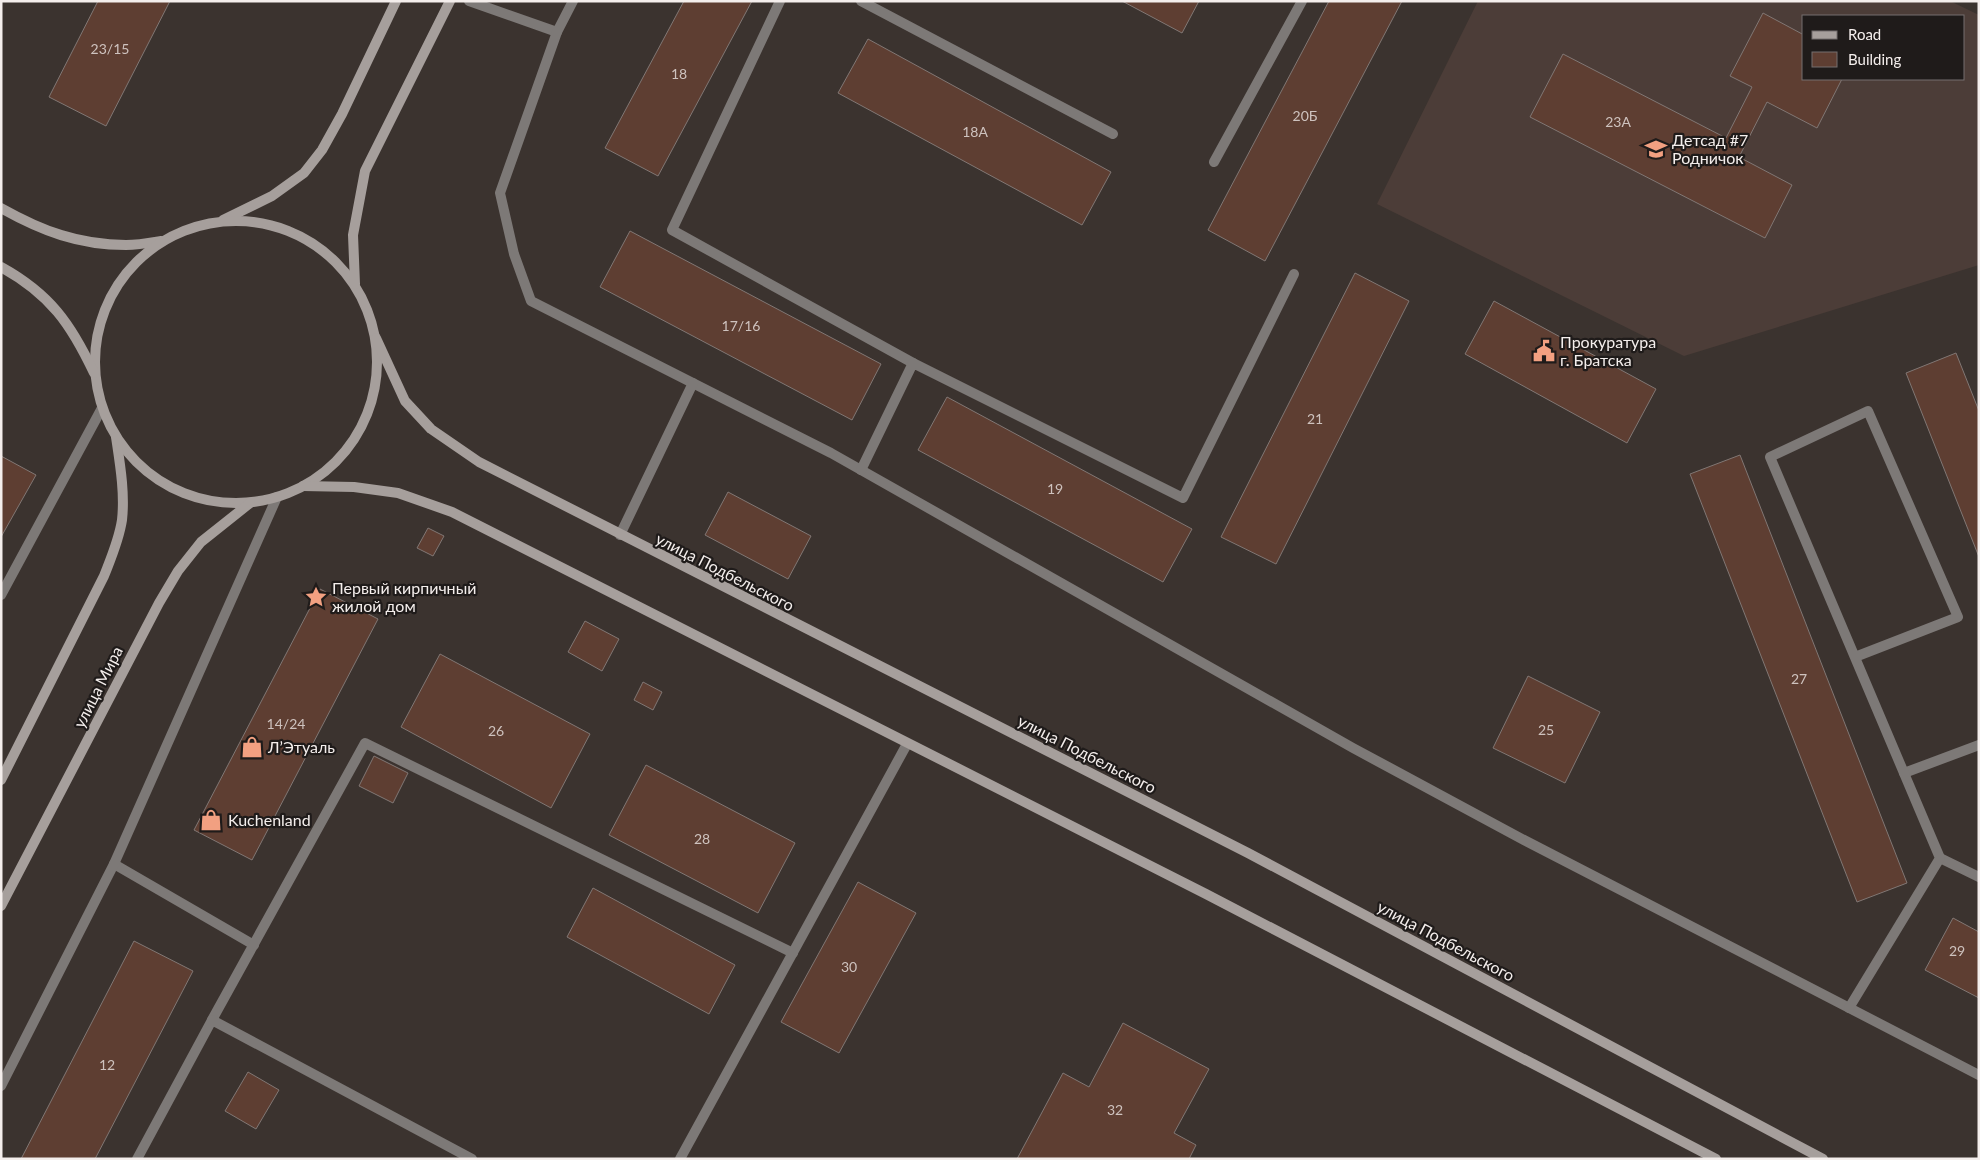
<svg xmlns="http://www.w3.org/2000/svg" width="1980" height="1160" font-family="Lato,sans-serif">
<style>
.built{fill:#4c3d38;fill-rule:evenodd}
.building{fill:#5e3e32;stroke:#817774}
.lines{fill:none;stroke-linecap:round;stroke-linejoin:round}
.lane{stroke:#7d7977;stroke-width:10}
.street{stroke:#7d7977;stroke-width:10}
.secondary{stroke:#a69f9c;stroke-width:10}
.labels{text-anchor:middle;stroke-width:4.5;stroke-linejoin:round;paint-order:stroke}
.number-label{font-size:14px;fill:#cec2be}
.poi-label{font-size:16px;fill:#f4eeec;stroke:#1f1b1a;text-anchor:start}
.street-label{font-size:16px;fill:#f4eeec;stroke:#1f1b1a}
</style>
<rect width="100%" height="100%" fill="#3b332f"/>
<path class="built" d="M1478 1H1950L1979 15V265L1684 356 1377 204ZM1804 16H1964V79H1804Z"/>
<g class="building">
<path d="M98 1H170L106 126 49 97Z"/>
<path d="M684 1H752L658 176 605 148Z"/>
<path d="M1122 1H1199L1182 33Z"/>
<path d="M1329 1H1402L1265 261 1208 230Z"/>
<path d="M1763 13 1804 35V79H1842L1817 128 1767 102 1739 157 1792 185 1765 238 1530 117 1563 54 1726 138 1752 87 1730 76Z"/>
<path d="M868 39 1111 172 1082 225 838 93Z"/>
<path d="M630 231 881 364 852 420 600 287Z"/>
<path d="M1355 273 1409 301 1276 564 1221 537Z"/>
<path d="M1494 301 1656 389 1627 443 1465 354Z"/>
<path d="M1956 353 1979 411V557L1906 373Z"/>
<path d="M947 397 1192 529 1163 582 918 450Z"/>
<path d="M1740 455 1907 883 1857 902 1690 474Z"/>
<path d="M1 456 36 475 1 537Z"/>
<path d="M728 492 811 536 788 579 705 535Z"/>
<path d="M428 528 444 536 433 556 417 548Z"/>
<path d="M320 589 378 619 252 860 194 830Z"/>
<path d="M585 621 619 639 602 671 568 652Z"/>
<path d="M440 654 590 734 551 808 401 727Z"/>
<path d="M1528 676 1600 712 1565 783 1493 748Z"/>
<path d="M643 682 662 692 653 710 634 700Z"/>
<path d="M374 756 408 773 393 803 359 786Z"/>
<path d="M646 765 795 843 758 913 609 835Z"/>
<path d="M858 882 916 913 839 1053 781 1022Z"/>
<path d="M593 888 735 965 709 1014 567 937Z"/>
<path d="M1953 918 1979 932V998L1925 970Z"/>
<path d="M134 941 193 971 95 1159H21Z"/>
<path d="M1123 1023 1209 1069 1174 1133 1196 1145 1189 1159H1017L1063 1073 1089 1087Z"/>
<path d="M248 1072 279 1090 256 1129 225 1111Z"/>
</g>
<g class="lines">
<g class="lane">
<path d="M469 1 557 32"/>
<path d="M573 1 557 32 500 193 514 254 531 301 831 453 1353 748 1524 840 1979 1075"/>
<path d="M780 1 672 230 913 363"/>
<path d="M1214 162 1302 1"/>
<path d="M861 470 913 363 1183 498 1294 274"/>
<path d="M620 535 693 383"/>
<path d="M1 595 102 408"/>
<path d="M1904 773 1979 745"/>
<path d="M1940 858 1979 877"/>
<path d="M114 864 254 945"/>
<path d="M1849 1008 1940 858 1770 457 1868 411 1958 617 1855 657"/>
<path d="M212 1020 365 743 793 953"/>
<path d="M1 1086 114 864 277 497"/>
<path d="M137 1159 212 1020 472 1159"/>
<path d="M680 1159 907 744"/>
</g>
<path class="street" d="M861 1 1113 134"/>
<g class="secondary">
<path d="M1 208C42 231 79 245 126 245 138 245 149 243 161 241"/>
<path d="M223 220 272 196 304 173 322 150 342 114 396 1"/>
<circle cx="236" cy="362" r="141"/>
<path d="M1 267C50 294 71 324 94 373"/>
<path d="M355 284 353 235 365 171 450 1"/>
<path d="M376 338 405 401 431 429 479 462 1248 853 1823 1159"/>
<path d="M303 486 354 487 398 493 452 512 1206 894 1716 1159"/>
<path d="M1 780 104 576C111 558 119 540 122 520 125 493 120 464 116 437"/>
<path d="M1 906 159 603 178 571 201 542 250 503"/>
</g>
</g>
<defs>
<g id="school-bare" transform="scale(1.725)"><path d="M0-5L7-2L0 1L-7-2ZM-4 1L0 2.5L4 1V4Q0 6-4 4Z" fill="#f2a081" stroke="#1f1b1a" stroke-width="2.5" paint-order="stroke"/></g>
<g id="civic-bare" transform="scale(1.725)"><path d="M-.6-6.5H3V-4.5H.6V-3L4-1V1h2V6H-6V1h2V-1L-.6-3ZM-1.2 2.5V6h2.4V2.5Z" fill="#f2a081" stroke="#1f1b1a" stroke-width="2.5" paint-order="stroke"/></g>
<g id="sight-bare" transform="scale(1.725)"><path d="M0-6L1.8-2.2L6-1.7L2.9 1.2L3.7 5.4L0 3.3L-3.7 5.4L-2.9 1.2L-6-1.7L-1.8-2.2Z" fill="#f2a081" stroke="#1f1b1a" stroke-width="2.5" paint-order="stroke"/></g>
<g id="shop-bare" transform="scale(1.725)"><path d="M-5-2.5h2.3a2.7 3.5 0 0 1 5.4 0H5L5.5 6h-11ZM-1.5-2.5h3a1.5 2.3 0 0 0-3 0Z" fill="#f2a081" stroke="#1f1b1a" stroke-width="2.5" paint-order="stroke"/></g>
</defs>
<g fill-rule="evenodd">
<use href="#school-bare" x="1656" y="149"/>
<use href="#civic-bare" x="1544" y="351"/>
<use href="#sight-bare" x="316" y="597"/>
<use href="#shop-bare" x="252" y="747"/>
<use href="#shop-bare" x="211" y="820"/>
</g>
<g class="labels">
<g class="number-label">
<text x="110" y="54">23/15</text>
<text x="679" y="79">18</text>
<text x="1305" y="121">20Б</text>
<text x="1618" y="127">23А</text>
<text x="975" y="137">18А</text>
<text x="741" y="331">17/16</text>
<text x="1315" y="424">21</text>
<text x="1055" y="494">19</text>
<text x="1799" y="684">27</text>
<text x="286" y="729">14/24</text>
<text x="1546" y="735">25</text>
<text x="496" y="736">26</text>
<text x="702" y="844">28</text>
<text x="1957" y="956">29</text>
<text x="849" y="972">30</text>
<text x="107" y="1070">12</text>
<text x="1115" y="1115">32</text>
</g>
<g class="poi-label">
<text x="1672" y="146">Детсад #7<tspan x="1672" dy="18">Родничок</tspan></text>
<text x="1560" y="348">Прокуратура<tspan x="1560" dy="18">г. Братска</tspan></text>
<text x="332" y="594">Первый кирпичный<tspan x="332" dy="18">жилой дом</tspan></text>
<text x="268" y="753">Л’Этуаль</text>
<text x="228" y="826">Kuchenland</text>
</g>
<g class="street-label">
<text transform="translate(725 572) rotate(27)" y="6">улица Подбельского</text>
<text transform="translate(98 687) rotate(-63)" y="6">улица Мира</text>
<text transform="translate(1087 754) rotate(27)" y="6">улица Подбельского</text>
<text transform="translate(1446 941) rotate(28)" y="6">улица Подбельского</text>
</g>
</g>
<rect width="1980" height="1160" fill="none" stroke="#f4eeec" stroke-width="5"/>
<rect x="1802" y="15" width="162" height="65" fill="#1f1b1a" stroke="#746f6e"/>
<rect x="1812" y="31" width="25" height="8" fill="#a69f9c" stroke="#746f6e"/>
<text x="1848" y="40" font-size="15" fill="#f4eeec">Road</text>
<rect x="1812" y="52" width="25" height="15" fill="#5e3e32" stroke="#746f6e"/>
<text x="1848" y="65" font-size="15" fill="#f4eeec">Building</text>
</svg>
